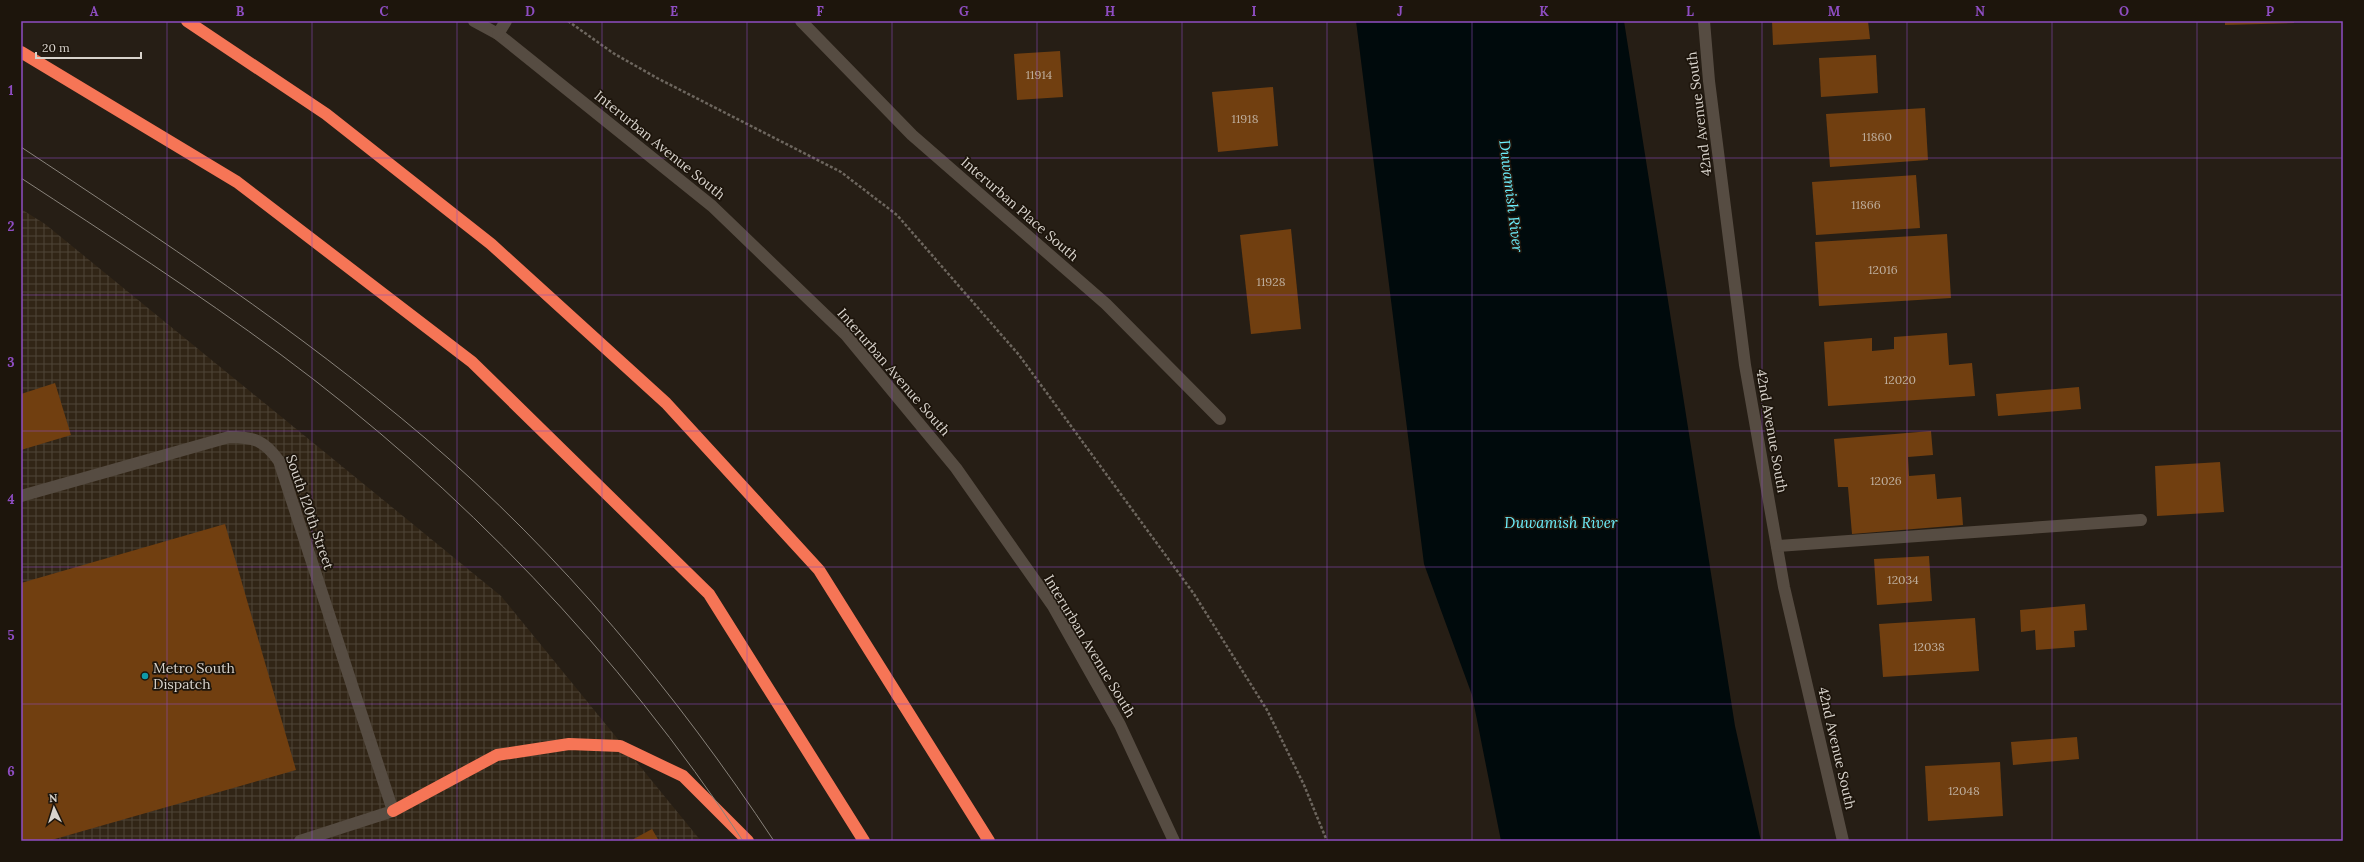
<svg xmlns="http://www.w3.org/2000/svg" width="2364" height="862" font-family="Lora,serif">
<style>
.industrial{fill:url(#industrial-grid)}
.water{fill:#000a0c}
.building{fill:#713f10}
.lines{fill:none;stroke-linecap:round;stroke-linejoin:round}
.path{stroke:#6d665e;stroke-width:2.5;stroke-dasharray:3 2;stroke-linecap:butt}
.minor{stroke:#564c42;stroke-width:12}
.highway{stroke:#f67556;stroke-width:12}
.tram{stroke:#88827a;stroke-width:1}
.grid{fill:none;stroke:#8e4dc2;stroke-width:1;stroke-opacity:0.55}
.culture-dot{fill:#0f9aa8;stroke:#1d150c;stroke-width:1.5}
.labels{text-anchor:middle;stroke-width:3.5;stroke-linejoin:round;paint-order:stroke}
.number-label{font-size:12px;fill:#beae9d}
.street-label{font-size:14px;fill:#d8d3cc;stroke:#1d150c}
.poi-label{font-size:14px;fill:#d8d3cc;stroke:#1d150c;text-anchor:start}
.water-label{font-size:15px;font-style:italic;fill:#6deefb;stroke:#1d150c}
.neatline{fill:none;stroke:#8e4dc2;stroke-width:1.5}
.grid-label{font-size:13px;text-anchor:middle;font-weight:bold;fill:#8e4dc2}
</style>
<defs>
<pattern id="industrial-grid" width="8" height="8" patternUnits="userSpaceOnUse"><rect width="8" height="8" fill="#312516"/><path d="M0 4h8M4 0v8" fill="none" stroke="#4e4437"/></pattern>
</defs>
<rect width="100%" height="100%" fill="#261e15"/>
<path class="industrial" d="M21 209 45 224 501 596 701 841H21Z"/>
<path class="water" d="M1356 21H1624L1735 726 1761 841H1501L1472 695 1424 564Z"/>
<g class="building">
<path d="M1772 21H1868L1870 39 1773 45Z"/>
<path d="M2225 21H2294V23L2225 25Z"/>
<path d="M1060 51 1063 97 1017 100 1014 54Z"/>
<path d="M1876 55 1878 93 1821 97 1819 58Z"/>
<path d="M1273 87 1278 146 1218 152 1212 92Z"/>
<path d="M1925 108 1928 160 1830 167 1826 114Z"/>
<path d="M1916 175 1920 228 1816 235 1812 182Z"/>
<path d="M1291 229 1301 329 1251 334 1240 235Z"/>
<path d="M1947 234 1951 298 1819 306 1815 242Z"/>
<path d="M1947 333 1949 365 1972 363 1975 396 1828 406 1824 342 1872 338V351L1894 349V337Z"/>
<path d="M55 383 71 435 21 450V394Z"/>
<path d="M2079 387 2081 409 1998 416 1996 394Z"/>
<path d="M1931 431 1933 455 1908 457 1909 476 1935 474 1937 499 1961 497 1963 525 1852 534 1848 487H1838L1834 439Z"/>
<path d="M2220 462 2224 512 2157 516 2155 466Z"/>
<path d="M225 524 296 770 48 841H21V583Z"/>
<path d="M1929 556 1932 601 1877 605 1874 559Z"/>
<path d="M2085 604 2087 630 2074 631 2075 647 2036 650 2035 630 2021 632 2020 610Z"/>
<path d="M1975 618 1979 671 1883 677 1879 624Z"/>
<path d="M2077 737 2079 759 2013 765 2011 742Z"/>
<path d="M2000 762 2003 816 1928 821 1925 766Z"/>
<path d="M652 829 659 841H630Z"/>
</g>
<g class="lines">
<path class="path" d="M568 21 613 53 657 78 841 172 897 215 1019 355 1194 594 1267 710 1304 785 1327 841"/>
<g class="minor">
<path d="M474 21 498 34 712 206 846 335 956 468 1053 606 1120 725 1174 841"/>
<path d="M801 21 912 135 1106 304 1220 419"/>
<path d="M1704 21 1709 81 1745 365 1784 587 1843 841"/>
<path d="M498 34 506 21"/>
<path d="M21 496 229 437C254 437 264 440 279 461L393 811 300 841"/>
<path d="M1777 546 2141 520"/>
</g>
<g class="highway">
<path d="M187 21 326 114 491 244 666 403 819 570 989 841"/>
<path d="M21 52 237 182 472 362 709 594 864 841"/>
<path d="M393 811 497 755 569 744 620 746 683 776 748 841"/>
</g>
<g class="tram">
<path d="M21 147C160 239 298 330 425 438 561 554 676 693 774 841"/>
<path d="M21 178C108 235 196 292 280 354 462 489 618 652 743 841"/>
</g>
</g>
<path class="grid" d="M167 21V841M312 21V841M457 21V841M602 21V841M747 21V841M892 21V841M1037 21V841M1182 21V841M1327 21V841M1472 21V841M1617 21V841M1762 21V841M1907 21V841M2052 21V841M2197 21V841M21 158H2343M21 295H2343M21 431H2343M21 567H2343M21 704H2343"/>
<circle class="culture-dot" cx="145" cy="676" r="4"/>
<g class="labels">
<g class="number-label">
<text x="1039" y="79">11914</text>
<text x="1245" y="123">11918</text>
<text x="1877" y="141">11860</text>
<text x="1866" y="209">11866</text>
<text x="1883" y="274">12016</text>
<text x="1271" y="286">11928</text>
<text x="1900" y="384">12020</text>
<text x="1886" y="485">12026</text>
<text x="1903" y="584">12034</text>
<text x="1929" y="651">12038</text>
<text x="1964" y="795">12048</text>
</g>
<g class="street-label">
<text transform="translate(1699 114) rotate(-97)" y="5">42nd Avenue South</text>
<text transform="translate(660 145) rotate(39)" y="5">Interurban Avenue South</text>
<text transform="translate(1020 209) rotate(41)" y="5">Interurban Place South</text>
<text transform="translate(894 372) rotate(49)" y="5">Interurban Avenue South</text>
<text transform="translate(1772 431) rotate(80)" y="5">42nd Avenue South</text>
<text transform="translate(310 512) rotate(71)" y="5">South 120th Street</text>
<text transform="translate(1090 646) rotate(59)" y="5">Interurban Avenue South</text>
<text transform="translate(1837 748) rotate(77)" y="5">42nd Avenue South</text>
</g>
<g class="poi-label">
<text x="153" y="673">Metro South<tspan x="153" dy="16">Dispatch</tspan></text>
</g>
<g class="water-label">
<text transform="translate(1511 196) rotate(83)" y="5">Duwamish River</text>
<text x="1561" y="528">Duwamish River</text>
</g>
</g>
<rect width="2364" height="862" fill="none" stroke="#1d150c" stroke-width="44"/>
<g transform="translate(54 808) rotate(356)" stroke="#1d150c" stroke-width="3" paint-order="stroke">
<path d="M0-3L7 15L0 10L-7 15Z" fill="#d8d3cc"/>
<text y="-6" font-size="11" font-weight="bold" text-anchor="middle" fill="#d8d3cc">N</text>
</g>
<path d="M36 52v6h105v-6" fill="none" stroke="#d8d3cc" stroke-width="2"/>
<text x="42" y="52" font-size="12" fill="#d8d3cc" stroke="#1d150c" stroke-width="3" paint-order="stroke">20 m</text>
<rect x="22" y="22" width="2320" height="818" class="neatline"/>
<g class="grid-label">
<text x="94" y="16">A</text>
<text x="240" y="16">B</text>
<text x="384" y="16">C</text>
<text x="530" y="16">D</text>
<text x="674" y="16">E</text>
<text x="820" y="16">F</text>
<text x="964" y="16">G</text>
<text x="1110" y="16">H</text>
<text x="1254" y="16">I</text>
<text x="1400" y="16">J</text>
<text x="1544" y="16">K</text>
<text x="1690" y="16">L</text>
<text x="1834" y="16">M</text>
<text x="1980" y="16">N</text>
<text x="2124" y="16">O</text>
<text x="2270" y="16">P</text>
<text x="11" y="95">1</text>
<text x="11" y="231">2</text>
<text x="11" y="367">3</text>
<text x="11" y="504">4</text>
<text x="11" y="640">5</text>
<text x="11" y="776">6</text>
</g>
</svg>
